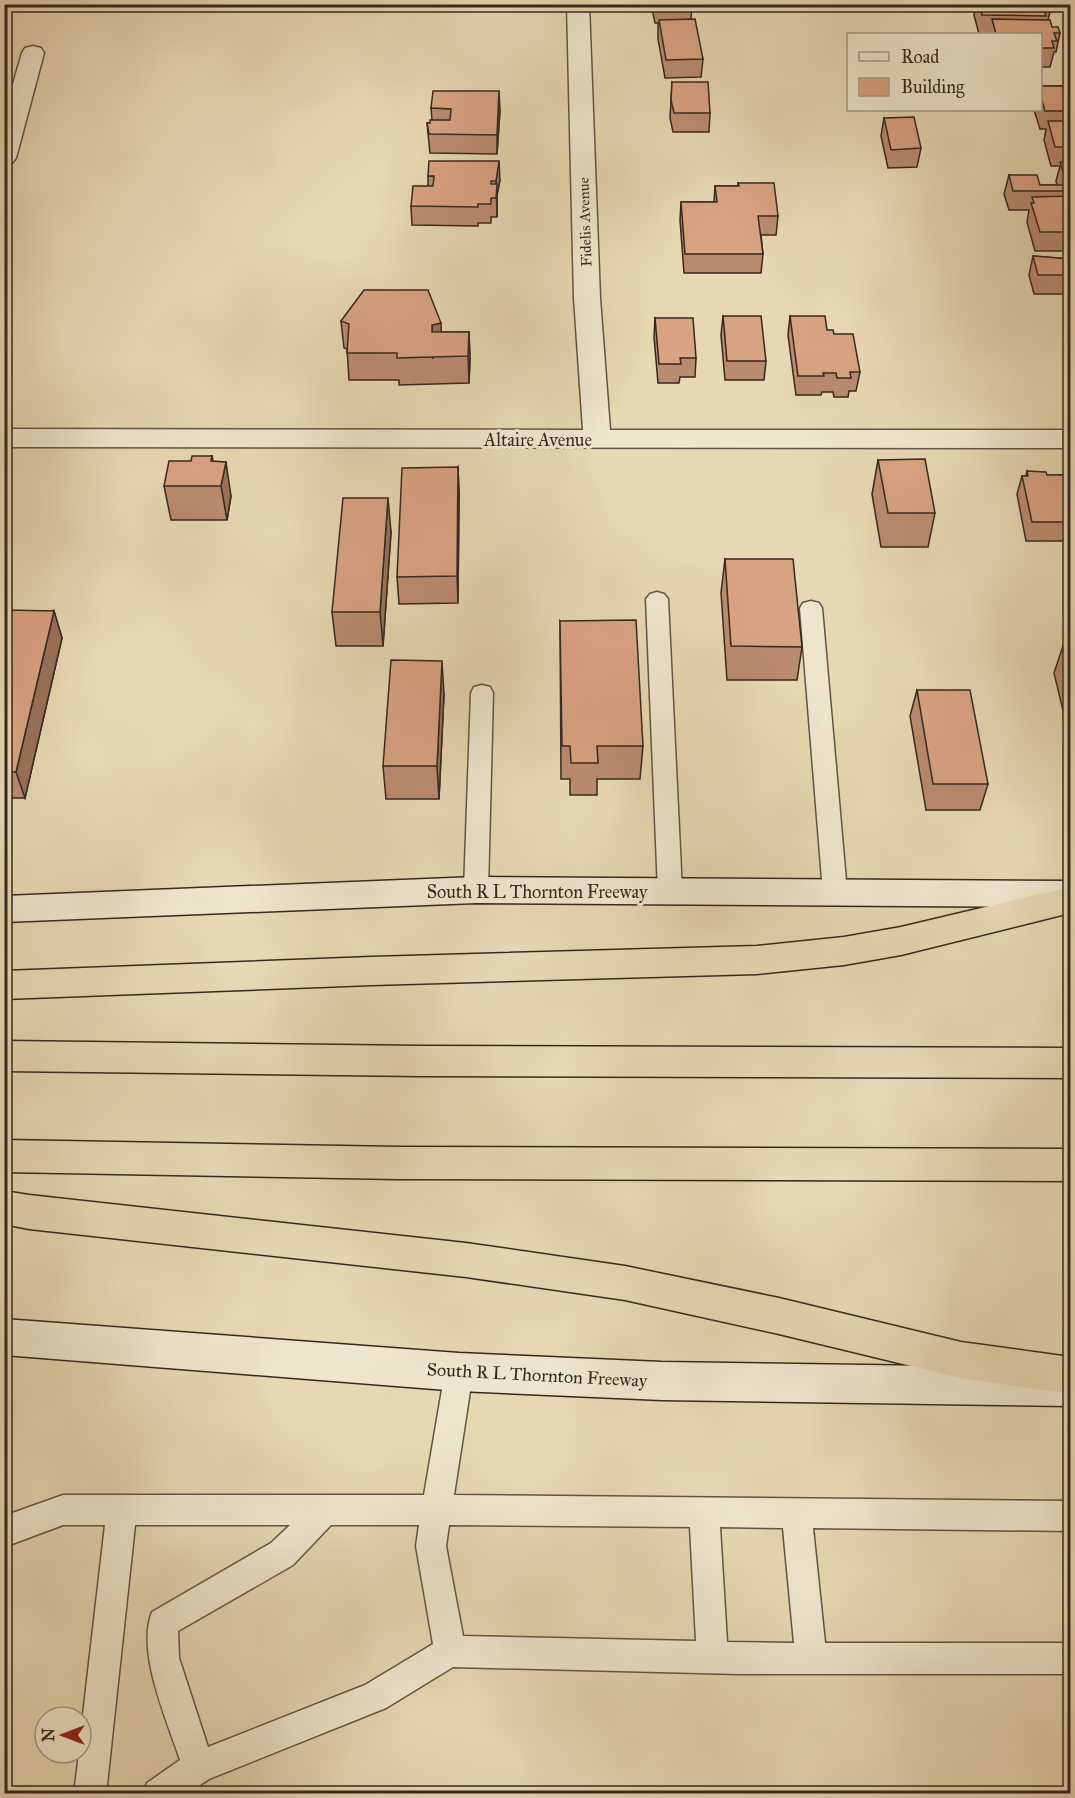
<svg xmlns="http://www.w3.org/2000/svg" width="1075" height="1798" font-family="'IM FELL Great Primer',serif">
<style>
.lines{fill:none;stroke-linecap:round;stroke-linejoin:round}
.service-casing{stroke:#625444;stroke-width:3}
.minor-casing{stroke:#625444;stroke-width:3}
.secondary-casing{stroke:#352820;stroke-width:3}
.motorway-casing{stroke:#352820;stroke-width:3}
.service{fill:#efe5cd;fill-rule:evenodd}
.minor{fill:#efe5cd;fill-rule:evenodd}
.secondary{fill:#efe5cd;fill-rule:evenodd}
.motorway{fill:#e7d7b2;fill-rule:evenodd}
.wall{fill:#bb8b6f;stroke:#352820;stroke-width:1.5}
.shaded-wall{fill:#98715a;stroke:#352820;stroke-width:1.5}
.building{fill:#d9a281;stroke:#352820;stroke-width:1.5}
.labels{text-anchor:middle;stroke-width:6;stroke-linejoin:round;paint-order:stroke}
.far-street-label{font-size:15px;fill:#352820;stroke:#efe5cd}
.street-label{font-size:18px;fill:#352820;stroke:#efe5cd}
</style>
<rect width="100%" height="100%" fill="#e7d7b2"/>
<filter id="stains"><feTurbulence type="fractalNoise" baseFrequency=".00333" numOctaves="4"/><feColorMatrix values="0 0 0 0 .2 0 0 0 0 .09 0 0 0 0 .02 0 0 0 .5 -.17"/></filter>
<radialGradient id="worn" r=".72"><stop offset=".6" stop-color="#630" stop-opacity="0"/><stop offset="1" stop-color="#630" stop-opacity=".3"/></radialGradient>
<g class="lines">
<g class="service-casing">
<g id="service">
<path d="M657 592 664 594 668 599 682 891 678 898 670 901 662 898 658 891 646 599 650 594Z"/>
<path d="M811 601 819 603 822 608 847 892 843 899 835 902 827 899 823 892 800 608 803 603Z"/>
<path d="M482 685 490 687 493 693 488 890 484 897 476 900 468 897 464 890 471 693 474 687Z"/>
<path d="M459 1358 469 1362 473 1372 454 1495 1070 1501V1531L813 1528 825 1643H1070V1674H739L453 1667 386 1708 209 1779 187 1794H142L147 1783 180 1760C167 1720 136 1652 152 1612L271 1543 290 1525H135L106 1794H74L79 1753H81V1732L105 1525H63L4 1547V1516L63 1495H424L445 1372 449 1362ZM331 1525H419L416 1546 433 1644 365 1685 208 1747 179 1658 178 1631 293 1565ZM449 1525 690 1527 696 1641 463 1636 446 1546ZM720 1527 783 1528 794 1643 727 1642Z"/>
</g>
</g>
<g class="minor-casing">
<g id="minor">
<path d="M567 4H589L600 298 610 430H1070V448L4 447V429L583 430 574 298Z"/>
<path d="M33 46 41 48 44 53 16 158 12 163 4 165V115L22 53 25 48Z"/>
</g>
</g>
<g class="secondary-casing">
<g id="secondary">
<path d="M476 877 1070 881V907L476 903 4 922V896Z"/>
<path d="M4 1319 459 1353 662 1362 1070 1368V1406L662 1400 459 1391 4 1355Z"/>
</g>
</g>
<g class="motorway-casing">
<g id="motorway">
<path d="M1070 887V913L901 955 844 965 757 974 372 985 4 999V971L372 957 757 946 844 937 901 927Z"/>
<path d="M4 1041 420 1046 1070 1048V1078L420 1076 4 1071Z"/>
<path d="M4 1140 399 1147 1070 1149V1181L399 1179 4 1172Z"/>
<path d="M4 1191 29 1195 466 1243 625 1266 779 1298 961 1342 1070 1357V1394L961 1378 779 1334 625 1300 466 1277 29 1229 4 1224Z"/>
</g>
</g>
<use href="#service" class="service"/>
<use href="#minor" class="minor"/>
<use href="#secondary" class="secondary"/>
<use href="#motorway" class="motorway"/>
</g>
<g class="wall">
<path d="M651 4H692L691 19 703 59 701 77 665 78 658 39V23H655Z"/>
<path d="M977 4H1050L1051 8 1048 20 1052 27 1060 33 1056 52H1054L1050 67H1041V34H979L974 15Z"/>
<path d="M672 82 710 113 709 132H673L670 118Z"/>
<path d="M1041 86H1070L1071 251H1035L1027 222 1029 210H1009L1004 194 1009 175 1040 185H1057L1056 181 1060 166H1051L1044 140 1046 129H1040L1034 110H1041Z"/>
<path d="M431 108 500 110 497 154 430 153 427 123H430L432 120Z"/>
<path d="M884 118 921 148 917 167 888 168 881 136Z"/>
<path d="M428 176 500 180 497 195V217H491V223H478V226L412 225 411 206 428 186Z"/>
<path d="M738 183 778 216 776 235H761L763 254 761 273H684L680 220 681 202H714L715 186H738Z"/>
<path d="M1033 256 1071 259V294H1034L1029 275Z"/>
<path d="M723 316 766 361 764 380H725L721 335Z"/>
<path d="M790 316 827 330 834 334 860 372 856 391H849L848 397H834L833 392H822L821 395H796L788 335Z"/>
<path d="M655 318 696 358 695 377H680L679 383H658L654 337Z"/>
<path d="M341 321 441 332H469L470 359 469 383 399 385V380H349L347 349 344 348Z"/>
<path d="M212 456 213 461 231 496 227 520H171L164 486 191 461Z"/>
<path d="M878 460 935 513 928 547H881L872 494Z"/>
<path d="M458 467 459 494 458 603 399 604 397 577Z"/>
<path d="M1027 471 1047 475H1071V541H1026L1017 494 1022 476H1026Z"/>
<path d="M391 532 383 646H336L332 612Z"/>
<path d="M725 559 802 647 797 680H727L721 593Z"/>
<path d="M54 611 62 638 25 798H4V615Z"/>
<path d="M560 621 643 746 640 779H597V795H570V779H561Z"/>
<path d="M1063 646H1071V744L1054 673Z"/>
<path d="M917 690 988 784 980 810H926L910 716Z"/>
<path d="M444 694 439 799H386L383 766Z"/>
</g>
<g class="shaded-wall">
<path d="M499 91 500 110 497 154V135Z"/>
<path d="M499 161 500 180 497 195V217L496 181Z"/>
<path d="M441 323 442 350 434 352 433 359 432 325Z"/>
<path d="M469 332 470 359 469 383 468 356Z"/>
<path d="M226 462 231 496 227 520 221 486Z"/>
<path d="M458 467 459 494 458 603 457 576Z"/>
<path d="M388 498 391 532 383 646 380 612Z"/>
<path d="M54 611 62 638 25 798 16 772Z"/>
<path d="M442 661 444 694 439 799 437 766Z"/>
</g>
<g class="building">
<path d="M980 4H1050L1051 8H1044L1046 16 982 15Z"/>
<path d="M695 19 703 59 666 60 659 20Z"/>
<path d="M992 19 1050 20 1052 27H1058L1060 33H1054L1057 41H1052L1054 48H1041V34H996Z"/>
<path d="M672 82H708L710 113H674L671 100Z"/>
<path d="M1041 86H1070L1071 111H1045L1041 97Z"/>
<path d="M433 91H499L497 135 429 134 427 123H430V120H450L451 109 431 108Z"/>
<path d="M914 117 921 148 891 150 884 118Z"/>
<path d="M1048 121H1071V147H1055Z"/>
<path d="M429 161H499L496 181H491V184H497L496 198H491V204H478V207L411 206 413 186H433L434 176H428Z"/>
<path d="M1060 162 1071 163V191H1013L1009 175H1037L1040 185H1067Z"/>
<path d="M738 183H774L778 216H758L763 254H685L681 202H717L715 186H739Z"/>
<path d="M1071 196V232H1040L1031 203H1034L1032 197Z"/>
<path d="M1033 256 1071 259V275H1038Z"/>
<path d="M364 290H428L441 323 432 325V332H469L468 356 397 358V353H347L349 324 341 321Z"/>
<path d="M723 316H761L766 361H727Z"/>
<path d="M790 316H825L827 330H833L834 334H853L860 372H850L851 378H837L836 373H823L824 376H798Z"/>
<path d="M655 318H693L696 358H680L681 364H659Z"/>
<path d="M192 456H212L211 461 226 462 221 486H164L169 461H191Z"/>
<path d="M925 459 935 513H888L878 460Z"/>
<path d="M458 467 457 576 397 577 402 468Z"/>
<path d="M1027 471 1046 472 1047 475H1071V522H1032L1022 476H1028Z"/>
<path d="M343 498H388L380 612H332Z"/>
<path d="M725 559H793L802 647 731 646Z"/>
<path d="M6 610 54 611 16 772H4V615Z"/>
<path d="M636 620 643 746H597L598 763H571L570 746H562L560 621Z"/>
<path d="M1063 646H1071V679Z"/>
<path d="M391 660 442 661 437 766H383Z"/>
<path d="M917 690H970L988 784H933Z"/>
</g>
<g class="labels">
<g class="far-street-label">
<text transform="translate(585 222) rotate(-92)" y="5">Fidelis Avenue</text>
</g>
<g class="street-label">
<text x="538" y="446">Altaire Avenue</text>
<text x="537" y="898">South R L Thornton Freeway</text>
<text transform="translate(537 1375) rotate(3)" y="6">South R L Thornton Freeway</text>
</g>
</g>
<rect width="1075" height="1798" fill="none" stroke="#e7d7b2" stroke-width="24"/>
<rect x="6" y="6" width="1063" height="1786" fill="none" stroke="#352820" stroke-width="3"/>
<rect x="12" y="12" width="1051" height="1774" fill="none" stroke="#352820" stroke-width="1.5"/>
<rect x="847" y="33" width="195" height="78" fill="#efe5cd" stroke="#a59988" stroke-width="1.5"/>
<rect x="859" y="52" width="30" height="9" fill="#efe5cd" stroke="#a59988" stroke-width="1.5"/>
<text x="901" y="63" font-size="18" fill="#352820">Road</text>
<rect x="859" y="78" width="30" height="18" fill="#d9a281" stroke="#a59988" stroke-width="1.5"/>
<text x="901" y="93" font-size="18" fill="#352820">Building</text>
<g transform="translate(63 1735) rotate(270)"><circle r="28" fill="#efe5cd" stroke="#a59988" stroke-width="1.5"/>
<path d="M0-4.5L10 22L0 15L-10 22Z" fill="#8f2418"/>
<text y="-9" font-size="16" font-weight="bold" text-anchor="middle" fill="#352820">N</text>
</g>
<rect width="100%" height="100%" filter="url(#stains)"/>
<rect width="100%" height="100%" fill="url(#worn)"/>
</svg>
